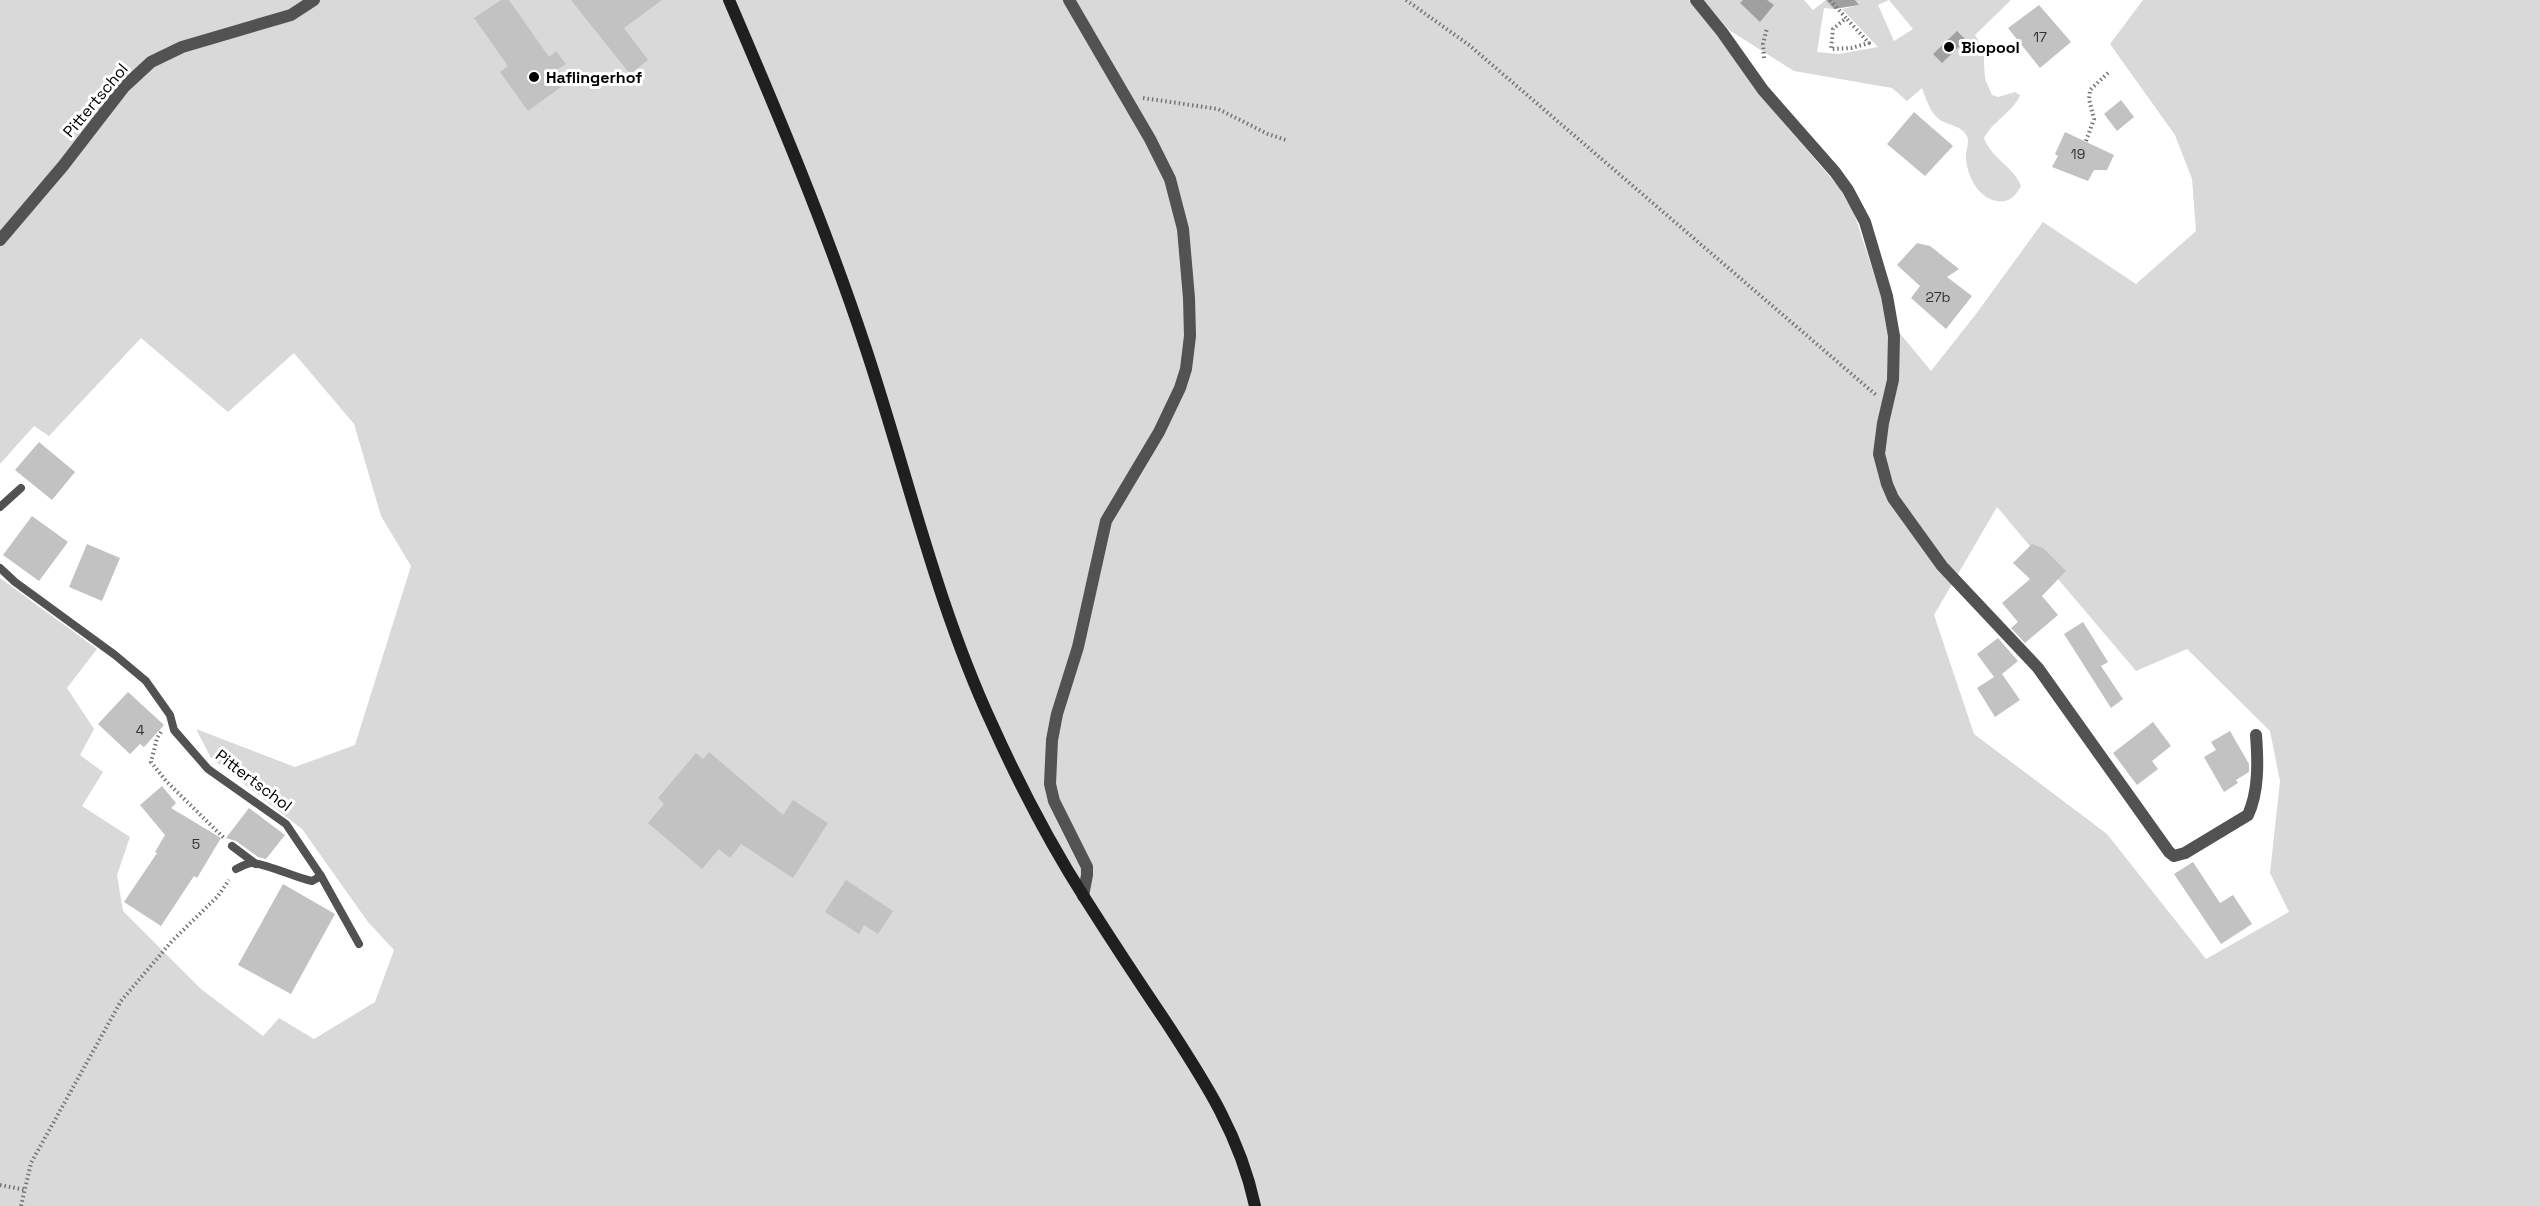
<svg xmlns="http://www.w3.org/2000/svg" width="2540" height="1206" font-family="'Space Grotesk',sans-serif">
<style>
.green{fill:#d9d9d9;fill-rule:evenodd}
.water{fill:#a0a0a0}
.building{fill:#c2c2c2}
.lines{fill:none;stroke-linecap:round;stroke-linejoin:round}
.path{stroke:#747474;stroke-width:4;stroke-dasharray:1.5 3;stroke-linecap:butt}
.service{stroke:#525252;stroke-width:8}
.minor{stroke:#525252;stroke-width:12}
.secondary{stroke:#1f1f1f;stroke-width:12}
.poi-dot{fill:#000;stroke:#fff;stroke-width:2}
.labels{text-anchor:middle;stroke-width:6;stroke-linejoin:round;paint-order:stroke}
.number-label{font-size:14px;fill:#303030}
.poi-label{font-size:16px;font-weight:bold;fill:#000;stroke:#fff;text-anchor:start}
.street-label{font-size:16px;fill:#000;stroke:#fff}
</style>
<rect width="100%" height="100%" fill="#fff"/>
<g class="green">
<path d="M0 0H1689L1700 12 1781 120 1839 187 1854 213 1889 320 1931 371 1976 314 2043 222 2136 284 2196 231 2192 179 2175 135 2110 44 2143 0H2540V1206H0V578L97 649 67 688 94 729 80 755 103 772 82 806 130 837 117 875 123 911 201 989 263 1036 279 1018 314 1039 375 1002 394 950 368 922 302 829 211 758 196 729 295 767 355 745 411 566 381 516 354 424 294 353 228 412 141 338 49 436 34 426 0 464ZM1997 507 2136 671 2187 649 2270 731 2280 781 2270 873 2289 912 2206 959 2107 834 1974 734 1934 615Z"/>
<path d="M1703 0H1804L1813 10 1826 0 1834 9 1824 8 1817 52 1839 54 1878 47 1842 9 1859 5 1855 0H2011L1975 35C1987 53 1983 57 1985 76 1985 82 1990 89 1992 95L1998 97 2015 92 2020 95C2014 111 1993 121 1984 138 1991 158 2014 167 2021 186 2018 192 2012 200 2005 201 1982 205 1967 178 1966 158 1965 151 1970 144 1967 136 1962 126 1948 125 1940 120 1930 113 1926 98 1922 88L1907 101 1892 88 1794 71 1729 30ZM1889 0 1913 29 1894 41 1878 5Z"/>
</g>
<g class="water">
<path d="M1743 0H1767L1774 5 1760 22 1740 3Z"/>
<path d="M1826 0H1855L1859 5 1834 9Z"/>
<path d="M1957 31 1966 40 1942 63 1933 54Z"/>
</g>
<g class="building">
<path d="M501 0H509L549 57 556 51 566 64 558 69 568 82 528 111 500 72 508 66 474 18Z"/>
<path d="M571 0H662L624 28 648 60 630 74Z"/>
<path d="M2039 5 2071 42 2040 68 2008 28Z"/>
<path d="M2121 100 2134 117 2117 131 2104 114Z"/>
<path d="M1914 112 1953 146 1925 176 1887 144Z"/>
<path d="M2065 132 2114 155 2107 170H2094L2088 181 2052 167 2058 156 2055 154Z"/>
<path d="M1917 243 1930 246 1959 269 1947 277 1972 296 1946 329 1911 298 1920 286 1897 265Z"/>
<path d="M39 442 75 472 52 500 15 470Z"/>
<path d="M32 516 68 542 39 581 3 555Z"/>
<path d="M87 544 120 558 102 601 69 587Z"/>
<path d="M2032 544 2043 548 2066 571 2042 596 2058 615 2025 643 2011 628 2018 622 2002 603 2030 579 2013 563Z"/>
<path d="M2083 622 2108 662 2101 666 2123 699 2111 708 2064 634Z"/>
<path d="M1998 638 2018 661 2002 674 2020 700 1995 717 1977 688 1994 677 1977 654Z"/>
<path d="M128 692 164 725 144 747 140 744 130 754 98 724Z"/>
<path d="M2153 722 2171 746 2152 761 2158 769 2137 785 2113 753Z"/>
<path d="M2230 731 2249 764V772L2236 780 2238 783 2224 792 2204 757 2216 750 2211 742Z"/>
<path d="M709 752 783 815 793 800 828 823 793 878 741 844 730 858 719 849 702 869 648 823 664 804 658 798 696 753 703 759Z"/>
<path d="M162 786 176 803 171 808 221 838 197 878 194 876 161 926 124 902 157 853 155 852 165 835 140 805Z"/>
<path d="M249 808 285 835 266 859 258 857 236 841 226 838Z"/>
<path d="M2193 862 2220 903 2233 895 2252 924 2221 944 2174 874Z"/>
<path d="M846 880 893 911 878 934 864 925 859 934 825 912Z"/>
<path d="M283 884 335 914 291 994 238 965Z"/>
</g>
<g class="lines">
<g class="path">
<path d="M1406 0 1469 45 1876 395"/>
<path d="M1830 0 1846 18 1833 29 1831 49 1851 48 1869 43 1846 18"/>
<path d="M1764 58 1763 44 1767 28"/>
<path d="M1143 98 1218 109 1268 134 1286 140"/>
<path d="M2086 141 2094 119 2089 99 2090 90 2110 71"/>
<path d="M161 732 157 738 151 762 166 781 225 839"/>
<path d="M0 1185 26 1190"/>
<path d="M21 1206 31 1163 121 1001 172 941 218 896 229 880"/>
</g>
<g class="service">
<path d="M0 507 21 488"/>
<path d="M0 568 15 582 115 655 146 681 170 715 174 730 208 769 286 824 321 876 359 944"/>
<path d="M232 846 256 864"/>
<path d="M236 869C240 867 246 864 250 863 263 862 296 878 312 881L321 876"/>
</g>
<g class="minor">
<path d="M1069 0 1150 139 1170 179 1183 229 1189 298 1190 336 1186 369 1180 388 1159 432 1106 521 1078 647 1057 714 1052 740 1050 784 1054 801 1087 867V875L1083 896"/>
<path d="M1696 0 1722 32 1763 90 1835 172 1848 190 1865 222 1887 296 1894 336 1893 380 1883 423 1879 454 1887 484 1893 498 1942 566 2038 668 2169 852 2174 856 2185 853 2248 815C2259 791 2258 761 2256 735"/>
<path d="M0 240 63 166 124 87 151 62 182 47 291 15 314 0"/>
</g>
<path class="secondary" d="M729 0C778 114 826 228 865 346 907 472 936 603 992 724 1019 784 1050 844 1086 900 1112 941 1139 982 1166 1022 1205 1082 1240 1135 1255 1206"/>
</g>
<g class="poi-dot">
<circle cx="1949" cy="47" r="6"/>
<circle cx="534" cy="77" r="6"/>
</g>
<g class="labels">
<g class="number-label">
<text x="2040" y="42">17</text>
<text x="2078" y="159">19</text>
<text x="1938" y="302">27b</text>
<text x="140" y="735">4</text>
<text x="196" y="849">5</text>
</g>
<g class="poi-label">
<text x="1961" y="53">Biopool</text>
<text x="546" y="83">Haflingerhof</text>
</g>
<g class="street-label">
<text transform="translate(95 100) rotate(-50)" y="6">Pittertschol</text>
<text transform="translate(254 780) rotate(37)" y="6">Pittertschol</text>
</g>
</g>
</svg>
